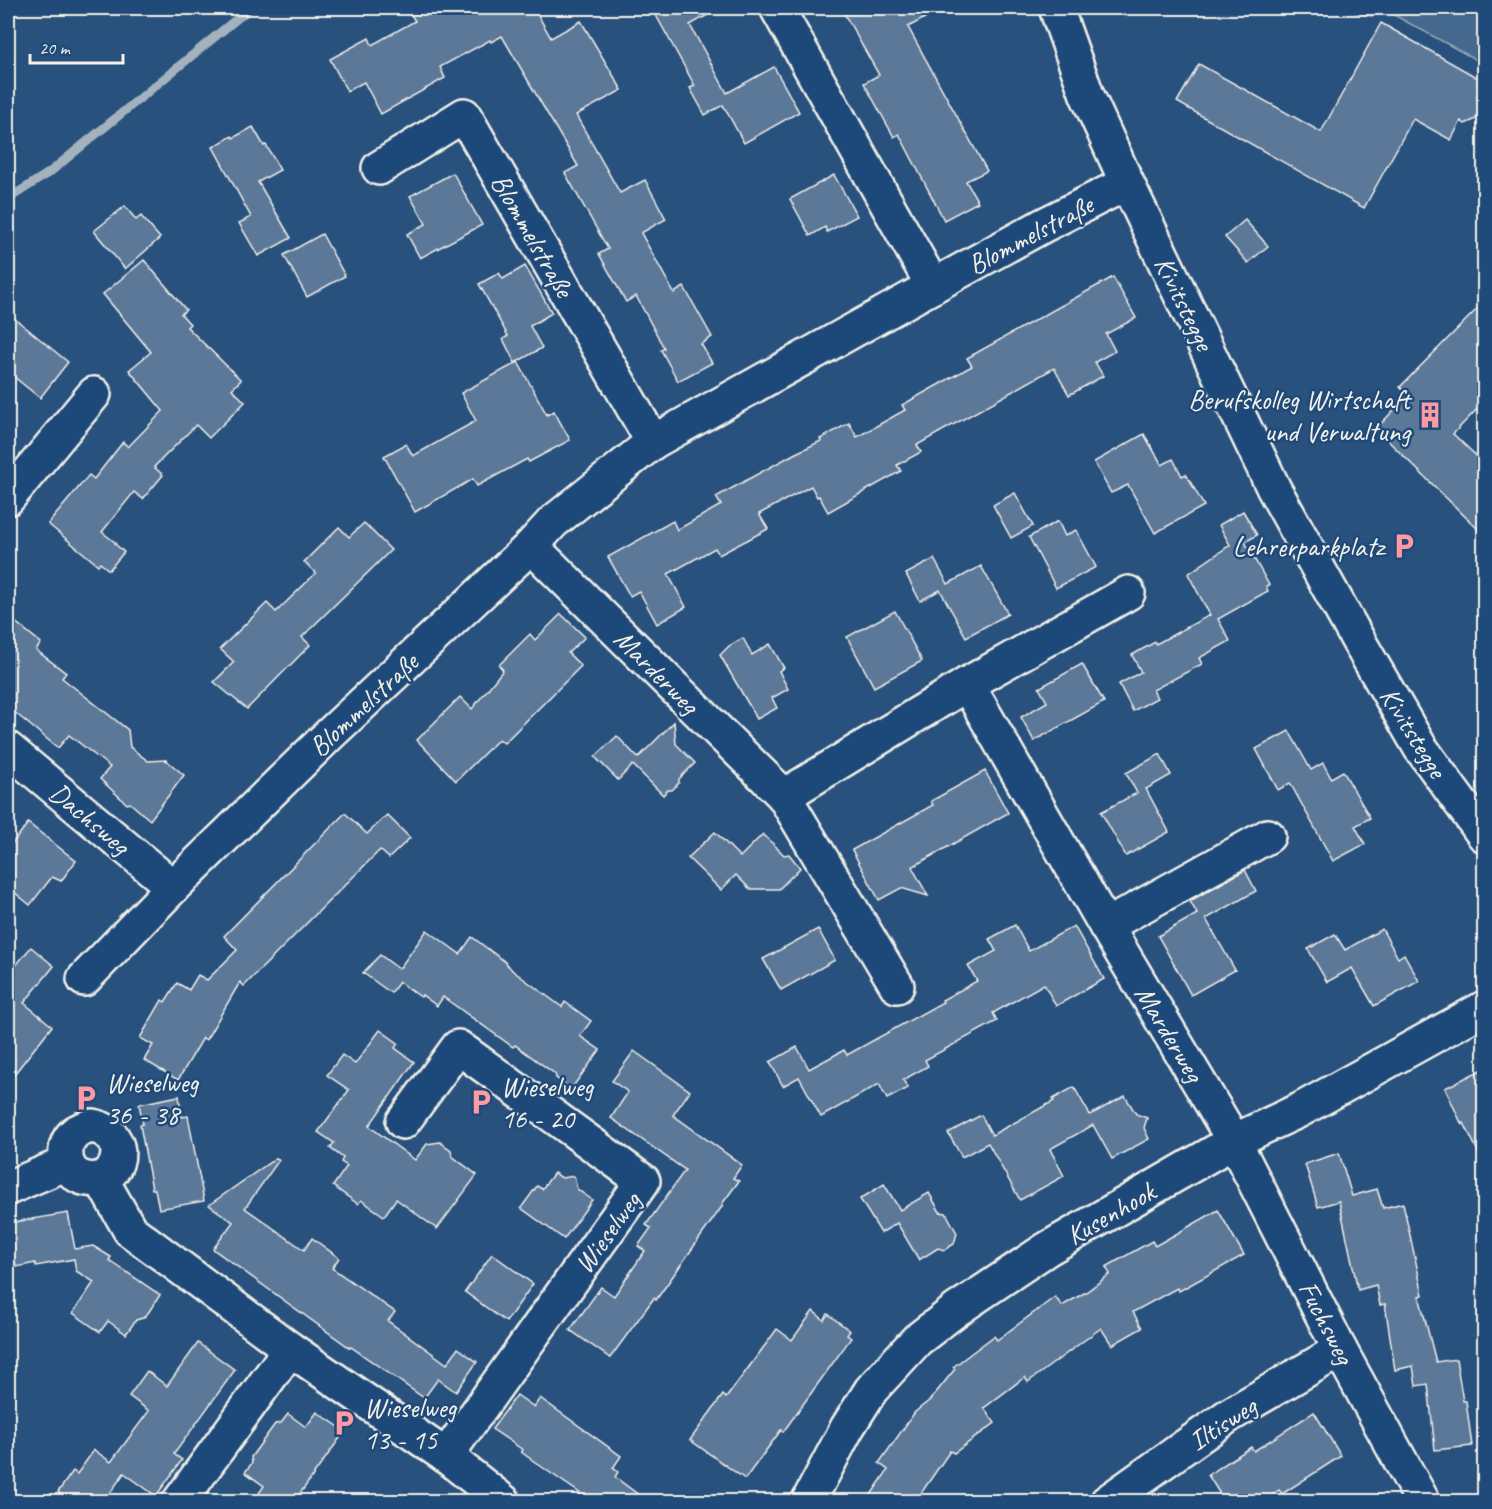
<svg xmlns="http://www.w3.org/2000/svg" width="1492" height="1509" font-family="Caveat,sans-serif">
<style>
.green{fill:#45688e;stroke:#9cacbb;stroke-width:1.5}
.lines{fill:none;stroke-linecap:round;stroke-linejoin:round}
.stream{stroke:#a4b2be;stroke-width:9}
.building{fill:#5b7899;stroke:#f4f1e8;stroke-width:1.5}
.minor-casing{stroke:#f4f1e8;stroke-width:38}
.minor{stroke:#1f4a7a;stroke-width:33}
.labels{text-anchor:middle;stroke-width:5;stroke-linejoin:round;paint-order:stroke}
.street-label{font-size:28px;fill:#f4f1e8;stroke:#1f4a7a}
.poi-label{font-size:28px;fill:#f4f1e8;stroke:#1f4a7a;text-anchor:start}
</style>
<rect width="100%" height="100%" fill="#28517e"/>
<filter id="ink" filterUnits="userSpaceOnUse"><feTurbulence type="fractalNoise" baseFrequency=".0167" numOctaves="2"/><feDisplacementMap in="SourceGraphic" scale="12" xChannelSelector="R" yChannelSelector="G"/><feConvolveMatrix kernelMatrix="1 2 1 2 8 2 1 2 1" color-interpolation-filters="sRGB"/></filter>
<g filter="url(#ink)">
<path class="green" d="M1338 8H1484V64L1385 10 1371 16Z"/>
<g class="lines">
<path class="stream" d="M8 199 50 172 250 8"/>
</g>
<g class="building">
<path d="M407 8H534L551 38 581 21 622 90 576 115 620 193 645 180 666 219 641 233 674 293 684 287 712 337 701 344 712 363 678 381 661 350 664 348 636 296 626 302 599 254 608 249 565 173 578 166 502 36 491 42 490 40 440 67 445 78 381 114 364 82 347 91 330 59 369 38 372 45 415 21Z"/>
<path d="M652 8H720L690 25 727 93 774 67 799 112 744 143 723 105 705 115 690 88 695 86Z"/>
<path d="M841 8H943L908 27 987 171 966 181 978 202 944 220 899 134 894 137 864 83 879 75Z"/>
<path d="M1381 23 1485 82 1477 96 1481 110 1479 116 1474 120 1465 124 1461 121 1451 140 1413 119 1364 208 1177 102 1199 64 1321 132Z"/>
<path d="M253 127 264 146 266 145 280 170 258 182 291 238 258 256 239 223 251 217 213 147 232 136 233 138Z"/>
<path d="M453 173 482 225 420 258 407 234 426 224 410 196Z"/>
<path d="M834 175 857 216 827 232 825 227 810 236 790 199Z"/>
<path d="M125 206 136 220 141 216 160 238 125 269 94 231Z"/>
<path d="M1245 220 1268 246 1248 263 1225 237Z"/>
<path d="M322 234 345 276 307 297 284 255Z"/>
<path d="M144 260 186 310 181 314 190 324 187 327 241 380 232 389 245 402 209 438 196 425 154 467 163 475 143 499 134 492 102 532 116 543 115 544 124 552 109 570 100 563 98 565 48 524 89 475 94 479 123 442 128 447 163 411 129 370 151 352 103 294Z"/>
<path d="M525 266 552 313 530 326 542 348 515 363 503 339 508 336 479 284 499 273 503 279Z"/>
<path d="M1113 277 1136 318 1106 334 1115 351 1095 362 1103 376 1069 395 1054 368 917 445 921 452 897 465 901 471 828 512 819 496 817 497 811 486 759 514 768 529 719 555 715 548 668 574 686 607 657 624 639 591 630 596 608 557 673 521 677 530 721 505 716 497 794 454 821 441 820 439 849 423 857 437 905 410 902 405 972 366 967 358Z"/>
<path d="M1485 301V401L1453 434 1485 464V536L1376 429 1408 395 1400 387Z"/>
<path d="M8 313 68 362 40 398 8 372Z"/>
<path d="M518 362 547 415 554 411 570 440 529 462 527 459 477 486 473 479 415 512 384 456 406 444 413 456 476 421 461 393Z"/>
<path d="M1144 434 1162 465 1173 459 1182 476 1186 474 1204 506 1155 533 1128 485 1111 493 1094 462Z"/>
<path d="M1015 493 1033 526 1011 538 993 505Z"/>
<path d="M1243 511 1257 535 1245 542 1269 585 1266 586 1268 591 1218 619 1230 641 1199 658 1202 664 1153 690 1157 698 1133 711 1119 684 1141 672 1132 655 1155 642 1156 644 1210 615 1188 574 1230 545 1219 525Z"/>
<path d="M1058 521 1065 536 1076 530 1096 567 1056 588 1029 537Z"/>
<path d="M364 523 391 550 302 637 310 645 247 709 214 682 234 662 220 649 267 603 276 612 316 573 304 562 339 527 349 537Z"/>
<path d="M934 559 948 584 981 566 1008 614 966 637 940 590 920 601 906 574Z"/>
<path d="M895 611 922 661 874 687 847 637Z"/>
<path d="M561 614 585 637 568 653 581 666 504 743 499 739 456 781 417 740 460 697 472 709 503 670 499 665 530 634 535 640Z"/>
<path d="M8 616 41 643 36 650 66 673 62 678 128 730 130 747 148 761 166 760 184 775 150 820 130 803 127 804 100 779 110 767 69 735 58 748 8 707Z"/>
<path d="M743 638 752 655 770 644 784 668 779 671 788 689 772 698 777 708 757 719 720 655 729 646Z"/>
<path d="M1082 664 1104 702 1034 741 1021 717 1047 702 1039 688Z"/>
<path d="M674 722 676 744 695 763 679 779V783L672 790H668L663 795 633 765 618 780 595 757 617 736 638 758Z"/>
<path d="M1289 731 1311 770 1323 763 1331 778 1343 771 1370 818 1355 826 1365 844 1333 861 1290 783 1278 790 1256 749Z"/>
<path d="M1160 754 1171 775 1146 789 1169 832 1126 856 1101 812 1137 793 1126 773Z"/>
<path d="M985 771 1008 813 912 867 928 896 901 888 879 900 852 850 933 805 931 801Z"/>
<path d="M345 813 367 834 387 815 410 838 389 858 380 850 244 986 240 982 206 1040 203 1038 178 1080 144 1060 153 1045 140 1038 162 1000 165 1002 177 983 189 990 198 975 207 980 237 950 224 936Z"/>
<path d="M28 823 76 861 61 881 52 877 30 905 8 887V849Z"/>
<path d="M715 832 740 857 763 834 784 855 789 854 800 868 779 889H750L736 875 721 890 688 858Z"/>
<path d="M1245 870 1256 891 1206 919 1235 970 1191 995 1158 936 1197 914 1190 901Z"/>
<path d="M1015 925 1029 951 1074 926 1104 979 1056 1006 1044 984 993 1013 997 1021 925 1060 928 1066 903 1080 908 1088 887 1099 879 1084 821 1117 799 1077 783 1086 770 1062 797 1047 809 1069 844 1050 847 1055 943 1002 942 1000 977 981 968 966 996 951 989 939Z"/>
<path d="M818 929 835 960 781 990 763 959Z"/>
<path d="M1382 929 1398 958 1404 954 1419 981 1374 1006 1352 968 1327 982 1308 949 1335 934 1345 950Z"/>
<path d="M427 930 460 954 472 937 504 961 513 971 562 1007 565 1002 591 1021 580 1036 600 1050 571 1089 556 1078 555 1074 515 1045 513 1047 443 997 437 1006 422 995 421 997 399 982 391 993 363 973 380 955 399 969Z"/>
<path d="M31 947 54 966 24 1003 52 1026 8 1082V975Z"/>
<path d="M380 1030 398 1043 395 1048 414 1062 369 1126 415 1160 427 1144 440 1142 451 1150 452 1156 477 1175 437 1229 396 1199 384 1216 361 1200 358 1204 333 1186 347 1166 341 1162 343 1158 330 1148 334 1143 318 1132 349 1090 327 1075 342 1055 355 1064Z"/>
<path d="M634 1051 690 1091 673 1115 742 1165 733 1178 739 1181 722 1204 723 1205 656 1300 654 1298 610 1358 570 1330 601 1287 614 1296 645 1251 638 1246 651 1228 646 1225 685 1170 611 1118 628 1092 612 1081Z"/>
<path d="M1485 1068V1166L1464 1123 1462 1125 1445 1088Z"/>
<path d="M1074 1087 1090 1115 1125 1096 1136 1114 1147 1118 1144 1128 1149 1139 1112 1159 1093 1125 1050 1149 1064 1176 1020 1200 988 1143 962 1157 948 1133 981 1115 992 1135 1054 1101 1053 1099Z"/>
<path d="M179 1096 182 1117 188 1116 204 1201 159 1209 155 1189H152L140 1125 143 1124 139 1104Z"/>
<path d="M1339 1153 1352 1196 1377 1189 1383 1208 1403 1203 1423 1295 1419 1296 1436 1362 1456 1359 1463 1401H1466L1472 1446 1435 1450 1428 1384 1416 1386 1413 1366 1395 1370 1385 1304 1380 1305 1376 1285 1358 1290 1339 1201 1318 1207 1305 1164Z"/>
<path d="M276 1158 279 1160 245 1208 304 1250 312 1238 339 1258 332 1268 395 1312 388 1321 447 1364 458 1348 477 1362 456 1392 438 1379 424 1398 351 1347 350 1348 213 1249 233 1222 209 1205Z"/>
<path d="M554 1173 562 1178 574 1176 577 1189 592 1200 564 1239 521 1208 537 1186 542 1189Z"/>
<path d="M884 1184 900 1210 929 1193 940 1212 946 1213 957 1233 954 1244 944 1250 938 1248 919 1260 897 1223 881 1233 860 1199Z"/>
<path d="M1218 1210 1244 1255 1179 1291 1177 1288 1133 1312 1142 1328 1112 1345 1101 1328 1028 1382 1025 1377 984 1408 995 1423 954 1453 950 1451 915 1502H866L888 1470 879 1463 915 1412 930 1400 955 1369 953 1367 994 1336 997 1340 1055 1297 1062 1306 1086 1292 1110 1274 1106 1267 1152 1241 1155 1246Z"/>
<path d="M68 1213 75 1249 93 1246 111 1257 109 1260 160 1295 148 1313 143 1318 136 1320 126 1334 108 1321 100 1332 73 1313 94 1282 76 1271 74 1259 36 1266 35 1263 16 1267 15 1262 8 1263V1223Z"/>
<path d="M492 1254 533 1284 506 1322 465 1292Z"/>
<path d="M813 1311 824 1320 828 1314 850 1331 847 1335 851 1338 783 1432 781 1430 745 1479 690 1440 723 1395 726 1398 732 1390 777 1329 792 1340Z"/>
<path d="M198 1343 235 1370 174 1454 182 1460 156 1496 124 1473 108 1496 116 1502H57L61 1495 58 1492 73 1471 77 1474 94 1450 111 1462 149 1411 129 1396 147 1371 167 1386Z"/>
<path d="M517 1395 534 1407 540 1398 621 1456 613 1468 618 1472 615 1477 648 1502H593L549 1472 521 1452 523 1450 492 1429Z"/>
<path d="M317 1412 345 1431 294 1502H253L264 1486 245 1472 252 1463 251 1457 275 1424 281 1423 288 1414 306 1427Z"/>
<path d="M1314 1412 1341 1456 1282 1494 1279 1490 1262 1502H1225L1208 1475 1251 1447 1254 1451Z"/>
</g>
<g class="lines">
<g class="minor-casing">
<g id="minor">
<path d="M777 8 933 286"/>
<path d="M1056 8 1087 95 1127 183 1274 489 1358 640 1420 747 1484 835"/>
<path d="M379 168 464 115 653 442"/>
<path d="M8 498 94 394"/>
<path d="M531 546 784 796 967 684 1106 926 1234 1141 1340 1350 1423 1502"/>
<path d="M967 684 1128 593"/>
<path d="M8 749 173 887"/>
<path d="M784 796 897 986"/>
<path d="M1106 926 1268 836"/>
<path d="M84 979 173 887 330 734 531 546 553 522 653 442 933 286 1044 225 1127 183"/>
<path d="M403 1122 458 1047 643 1181 446 1456"/>
<path d="M92 1126C132 1133 122 1185 87 1179 81 1178 75 1175 71 1170 63 1159 64 1142 75 1133 80 1129 86 1128 92 1126Z"/>
<path d="M101 1179 130 1230 290 1349 446 1456 504 1502"/>
<path d="M8 1188 67 1163"/>
<path d="M179 1502 290 1349"/>
<path d="M808 1502 847 1428 871 1390 917 1340 956 1310 1047 1249 1234 1141 1300 1110 1484 1008"/>
<path d="M1107 1502 1228 1416 1340 1350"/>
</g>
</g>
<use href="#minor" class="minor"/>
</g>
</g>
<defs>
<g id="building-bare" transform="scale(2.07)"><path d="M-4-6H4V6H1V3H-1V6H-4ZM-2.5-4.3h1.7v1.8h-1.7ZM.8-4.3h1.7v1.8H.8ZM-2.5-1h1.7V.8h-1.7ZM.8-1h1.7V.8H.8Z" fill="#ff9aa2" stroke="#1f4a7a" stroke-width="2.5" paint-order="stroke"/></g>
<g id="parking-bare" transform="scale(2.07)"><path d="M-3.5-5.5H1a3.5 3.5 0 0 1 0 7H-1V5.5H-3.5ZM-1-3.4V-.6H.8a1.4 1.4 0 0 0 0-2.8Z" fill="#ff9aa2" stroke="#1f4a7a" stroke-width="2.5" paint-order="stroke"/></g>
</defs>
<g fill-rule="evenodd">
<use href="#building-bare" x="1430" y="415"/>
<use href="#parking-bare" x="1404" y="546"/>
<use href="#parking-bare" x="86" y="1098"/>
<use href="#parking-bare" x="481" y="1102"/>
<use href="#parking-bare" x="344" y="1423"/>
</g>
<g class="labels">
<g class="street-label">
<text transform="translate(1030 234) rotate(-28)" y="10">Blommelstraße</text>
<text transform="translate(533 235) rotate(60)" y="10">Blommelstraße</text>
<text transform="translate(1185 303) rotate(64)" y="10">Kivitstegge</text>
<text transform="translate(657 671) rotate(45)" y="10">Marderweg</text>
<text transform="translate(363 704) rotate(-43)" y="10">Blommelstraße</text>
<text transform="translate(1414 732) rotate(58)" y="10">Kivitstegge</text>
<text transform="translate(90 818) rotate(40)" y="10">Dachsweg</text>
<text transform="translate(1170 1033) rotate(59)" y="10">Marderweg</text>
<text transform="translate(1110 1213) rotate(-30)" y="10">Kusenhook</text>
<text transform="translate(607 1232) rotate(-54)" y="10">Wieselweg</text>
<text transform="translate(1327 1322) rotate(63)" y="10">Fuchsweg</text>
<text transform="translate(1222 1423) rotate(-33)" y="10">Iltisweg</text>
</g>
<g class="poi-label">
<text x="1410" y="409" text-anchor="end">Berufskolleg Wirtschaft<tspan x="1410" dy="32">und Verwaltung</tspan></text>
<text x="1384" y="556" text-anchor="end">Lehrerparkplatz</text>
<text x="106" y="1092">Wieselweg<tspan x="106" dy="32">36 - 38</tspan></text>
<text x="501" y="1096">Wieselweg<tspan x="501" dy="32">16 - 20</tspan></text>
<text x="364" y="1417">Wieselweg<tspan x="364" dy="32">13 - 15</tspan></text>
</g>
</g>
<rect width="1492" height="1509" fill="none" stroke="#1f4a7a" stroke-width="30"/>
<rect x="15" y="15" width="1462" height="1479" fill="none" stroke="#f4f1e8" stroke-width="2" filter="url(#ink)"/>
<path d="M30 54v9h93v-9" fill="none" stroke="#f4f1e8" stroke-width="3"/>
<text x="39" y="54" font-size="18" fill="#f4f1e8" stroke="#1f4a7a" stroke-width="4.5" paint-order="stroke">20 m</text>
</svg>
